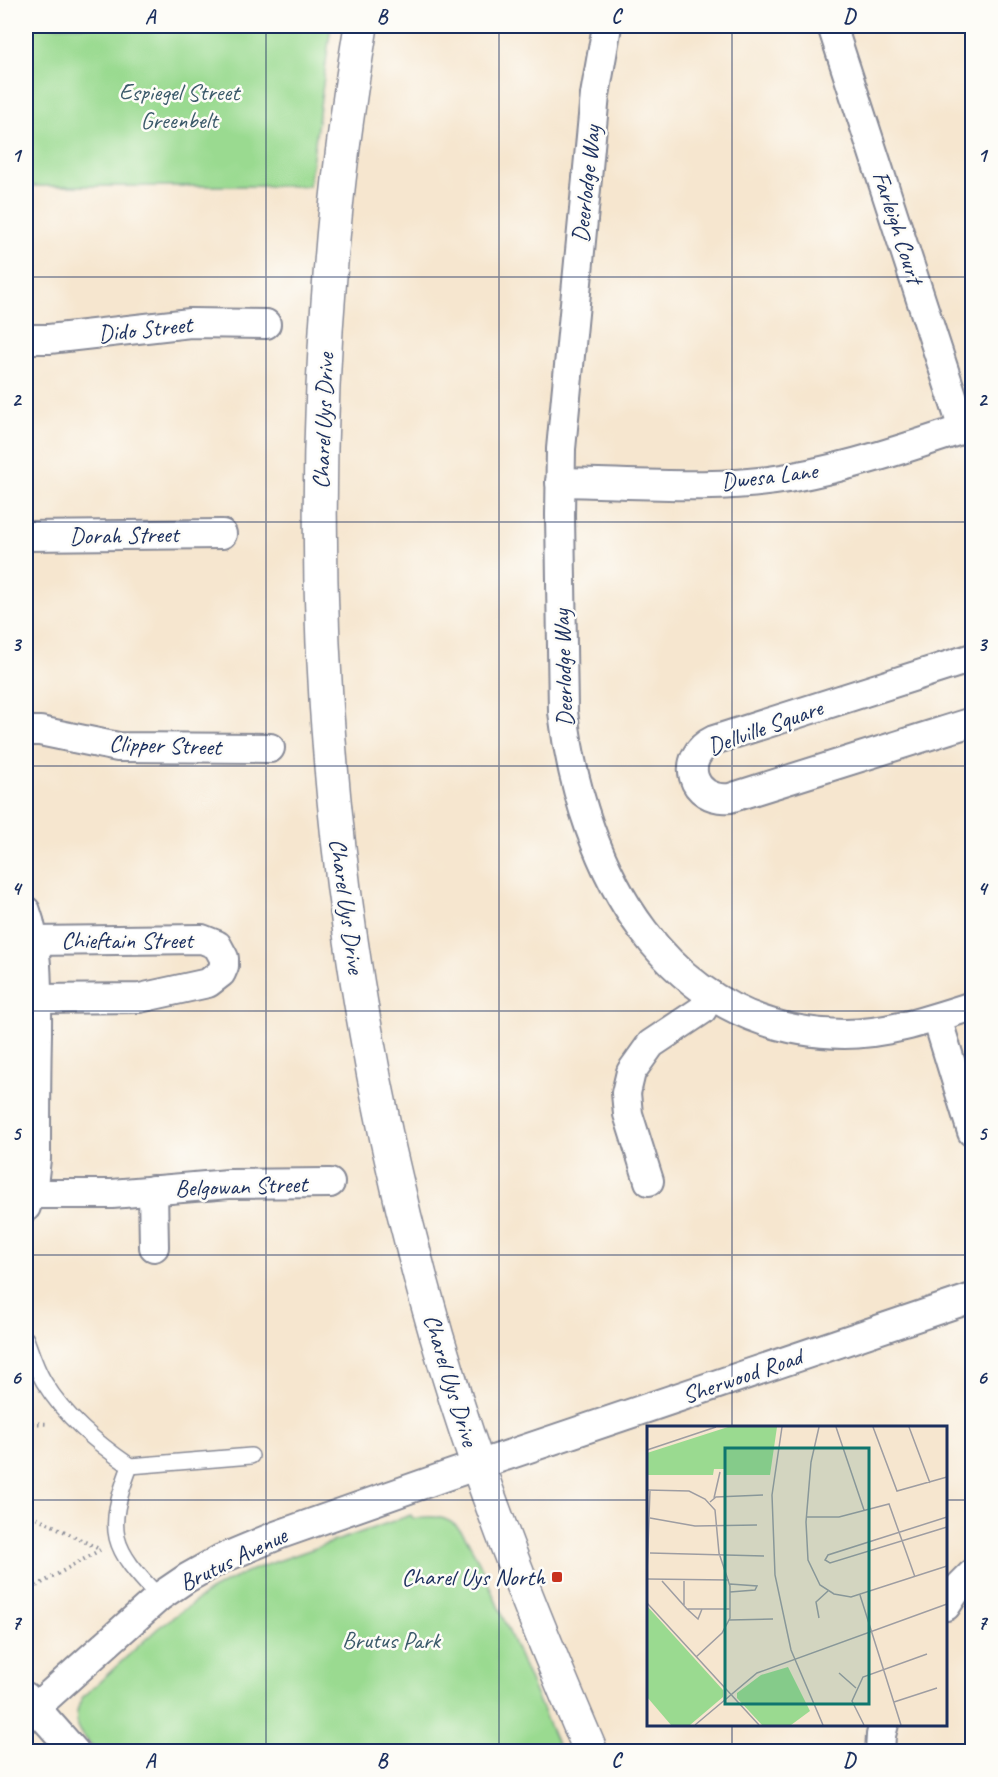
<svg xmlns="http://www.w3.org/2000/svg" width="998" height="1777" font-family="Caveat,sans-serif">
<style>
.green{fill:#9ada90;stroke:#5a8477;stroke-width:1.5}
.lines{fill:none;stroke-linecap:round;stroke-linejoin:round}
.lane-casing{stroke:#888a96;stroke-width:18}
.street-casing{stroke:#888a96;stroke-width:32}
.secondary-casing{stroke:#888a96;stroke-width:36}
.path{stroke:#888a96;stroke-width:4;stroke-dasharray:1.5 4.5;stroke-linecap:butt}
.lane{stroke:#fff;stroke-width:15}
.street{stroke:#fff;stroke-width:28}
.secondary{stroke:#fff;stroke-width:33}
.grid{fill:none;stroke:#1b2f5e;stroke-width:1.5;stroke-opacity:0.55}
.poi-dot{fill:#c8321e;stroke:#fdfcf7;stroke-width:2}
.labels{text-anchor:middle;stroke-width:5;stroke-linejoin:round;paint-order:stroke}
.park-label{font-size:24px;fill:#3b5a6a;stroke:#fdfcf7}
.street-label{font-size:24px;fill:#1b2f5e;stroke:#fdfcf7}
.poi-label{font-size:24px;fill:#1b2f5e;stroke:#fdfcf7;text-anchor:end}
.inset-road{fill:none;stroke:#9e9da2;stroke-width:1.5}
.view{fill:#0f766e;fill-opacity:0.15;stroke:#0f766e;stroke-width:3}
.inset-edge{fill:none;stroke:#1b2f5e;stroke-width:3}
.neatline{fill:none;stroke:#1b2f5e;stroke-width:2}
.grid-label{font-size:20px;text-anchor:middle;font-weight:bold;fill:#1b2f5e}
</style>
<rect width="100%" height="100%" fill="#fdfcf7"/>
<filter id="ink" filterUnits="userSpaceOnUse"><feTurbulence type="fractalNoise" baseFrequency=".0167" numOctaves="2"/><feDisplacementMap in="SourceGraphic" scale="12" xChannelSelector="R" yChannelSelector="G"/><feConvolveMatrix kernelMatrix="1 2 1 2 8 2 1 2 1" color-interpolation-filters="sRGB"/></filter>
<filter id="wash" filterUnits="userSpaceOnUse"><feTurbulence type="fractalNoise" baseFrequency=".008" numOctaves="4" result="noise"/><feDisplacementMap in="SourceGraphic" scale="24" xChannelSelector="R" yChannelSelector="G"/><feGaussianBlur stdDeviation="1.35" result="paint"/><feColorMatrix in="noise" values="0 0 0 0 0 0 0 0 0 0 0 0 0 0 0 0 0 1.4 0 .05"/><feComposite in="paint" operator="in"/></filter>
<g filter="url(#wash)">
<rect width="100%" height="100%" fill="#f6e6cf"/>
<g class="green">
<path d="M26 26H331L309 186H26Z"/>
<path d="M411 1515 413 1519C454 1509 464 1532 480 1564L560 1751 97 1752C81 1734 69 1723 82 1698L158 1628 210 1591 246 1572Z"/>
</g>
</g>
<g filter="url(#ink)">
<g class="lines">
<g class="lane-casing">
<g id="lane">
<path d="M26 1339C31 1353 36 1369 44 1382 65 1417 97 1443 130 1466L251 1456"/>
<path d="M130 1466C105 1533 111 1547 159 1597"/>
</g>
</g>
<g class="street-casing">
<g id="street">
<path d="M607 26 595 95 561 449 560 515 563 712C582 868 665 1032 844 1034 888 1034 931 1019 972 1006"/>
<path d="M832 26 963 429"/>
<path d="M26 339H49L190 323 266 324"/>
<path d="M560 482C634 483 715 491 788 478 850 467 913 446 972 426"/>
<path d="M26 536 222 534"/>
<path d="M972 658 714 740C678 757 691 802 730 798L972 722"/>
<path d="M26 731H40L118 747 270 748"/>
<path d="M26 911C39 946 37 996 37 1034 36 1076 36 1118 36 1159L34 1177 26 1207"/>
<path d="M32 941 202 939 217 945 224 958V966L221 973 208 983 140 998 37 999"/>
<path d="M937 1018 972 1132"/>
<path d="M649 1181 628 1114 626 1093 631 1072 651 1044 702 1010 711 995"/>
<path d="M153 1190 154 1247"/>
<path d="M30 1194H112L229 1184 330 1183"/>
<path d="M946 1606 957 1589 972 1574"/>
<path d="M26 1697 75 1752"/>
<path d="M26 1716 159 1597 187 1578 221 1559 278 1535 446 1476 972 1298"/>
<path d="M880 1752 881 1735 884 1724"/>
</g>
</g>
<g class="secondary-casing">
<path id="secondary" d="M361 26C348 104 337 184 331 263 298 647 341 1037 457 1403 495 1522 542 1637 591 1752"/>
</g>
<g class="path">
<path d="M26 1423 49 1424"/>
<path d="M26 1512 97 1548"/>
<path d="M26 1592 100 1550"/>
</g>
<use href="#lane" class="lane"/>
<use href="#street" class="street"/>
<use href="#secondary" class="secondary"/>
</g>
</g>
<path class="grid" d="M266 26V1752M499 26V1752M732 26V1428M26 277H972M26 522H972M26 766H972M26 1011H972M26 1255H972M26 1500H648M946 1500H972M732 1724V1752"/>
<rect class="poi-dot" x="551" y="1571" width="12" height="12" rx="3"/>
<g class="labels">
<g class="park-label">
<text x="179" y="100">Espiegel Street<tspan x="179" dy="28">Greenbelt</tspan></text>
<text x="391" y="1648">Brutus Park</text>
</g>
<g class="street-label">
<text transform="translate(586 184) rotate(-84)" y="8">Deerlodge Way</text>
<text transform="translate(898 227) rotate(72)" y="8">Farleigh Court</text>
<text transform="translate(145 329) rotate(-6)" y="8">Dido Street</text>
<text transform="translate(323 421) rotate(-88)" y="8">Charel Uys Drive</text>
<text transform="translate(769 476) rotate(-7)" y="8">Dwesa Lane</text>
<text transform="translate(124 535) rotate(-1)" y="8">Dorah Street</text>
<text transform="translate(563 668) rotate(-92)" y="8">Deerlodge Way</text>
<text transform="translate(765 727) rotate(-20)" y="8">Dellville Square</text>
<text transform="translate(165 745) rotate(2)" y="8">Clipper Street</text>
<text transform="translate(347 906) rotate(82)" y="8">Charel Uys Drive</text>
<text x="127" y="948">Chieftain Street</text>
<text transform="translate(241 1186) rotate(-2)" y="8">Belgowan Street</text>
<text transform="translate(742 1376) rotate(-19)" y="8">Sherwood Road</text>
<text transform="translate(451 1380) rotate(73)" y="8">Charel Uys Drive</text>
<text transform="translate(233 1559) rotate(-26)" y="8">Brutus Avenue</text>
</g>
<g class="poi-label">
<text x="545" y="1585">Charel Uys North</text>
</g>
</g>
<g transform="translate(647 1426)">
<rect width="300" height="300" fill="#f6e6cf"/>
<path d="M81 1H130L123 49H78V43H67L66 49H0V27ZM0 180 76 264V271L43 299H24L0 271ZM141 241 163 285 144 299H115L90 272V267L114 249Z" fill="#9ada90"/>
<path class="inset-road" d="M135 1 125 69 128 149 144 224 176 299M172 1 164 36 159 96 161 134 173 159 187 168 204 171 300 140M189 1 217 84M226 1 250 65 300 51M262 1 283 57M0 24 69 1M0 64 42 65 58 73 68 84 72 127 83 160V192L75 207 49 231M67 72 73 46M63 76 69 71 116 69M159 91H192L242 78 268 151M300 91 181 129 178 134 183 137 300 101M3 92 48 100 110 99M3 127 117 130M0 147 3 64M0 153 82 154M15 155 40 183H83M37 155V179M83 158 110 160 108 164 83 166M213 169 254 299M0 177 112 299M40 183 51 193 55 183M172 192 169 176 181 165M82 194 126 193M192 247 209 262M247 276 290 262M48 299 110 247 300 178M217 299 205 275 216 251 280 228"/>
<path class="view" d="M78 22H222V278H78Z"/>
<rect width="300" height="300" class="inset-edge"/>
</g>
<rect width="998" height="1777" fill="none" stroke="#fdfcf7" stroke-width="66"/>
<rect x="33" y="33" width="932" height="1711" class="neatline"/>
<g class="grid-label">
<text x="150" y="23">A</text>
<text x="382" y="23">B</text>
<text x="616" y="23">C</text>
<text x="849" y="23">D</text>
<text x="16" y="162">1</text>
<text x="982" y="162">1</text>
<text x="16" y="406">2</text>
<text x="982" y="406">2</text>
<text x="16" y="651">3</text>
<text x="982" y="651">3</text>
<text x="16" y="895">4</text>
<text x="982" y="895">4</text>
<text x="16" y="1140">5</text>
<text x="982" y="1140">5</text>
<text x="16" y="1384">6</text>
<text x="982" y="1384">6</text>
<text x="16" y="1629">7</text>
<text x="982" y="1629">7</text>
<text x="150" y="1767">A</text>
<text x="382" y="1767">B</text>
<text x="616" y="1767">C</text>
<text x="849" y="1767">D</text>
</g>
</svg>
